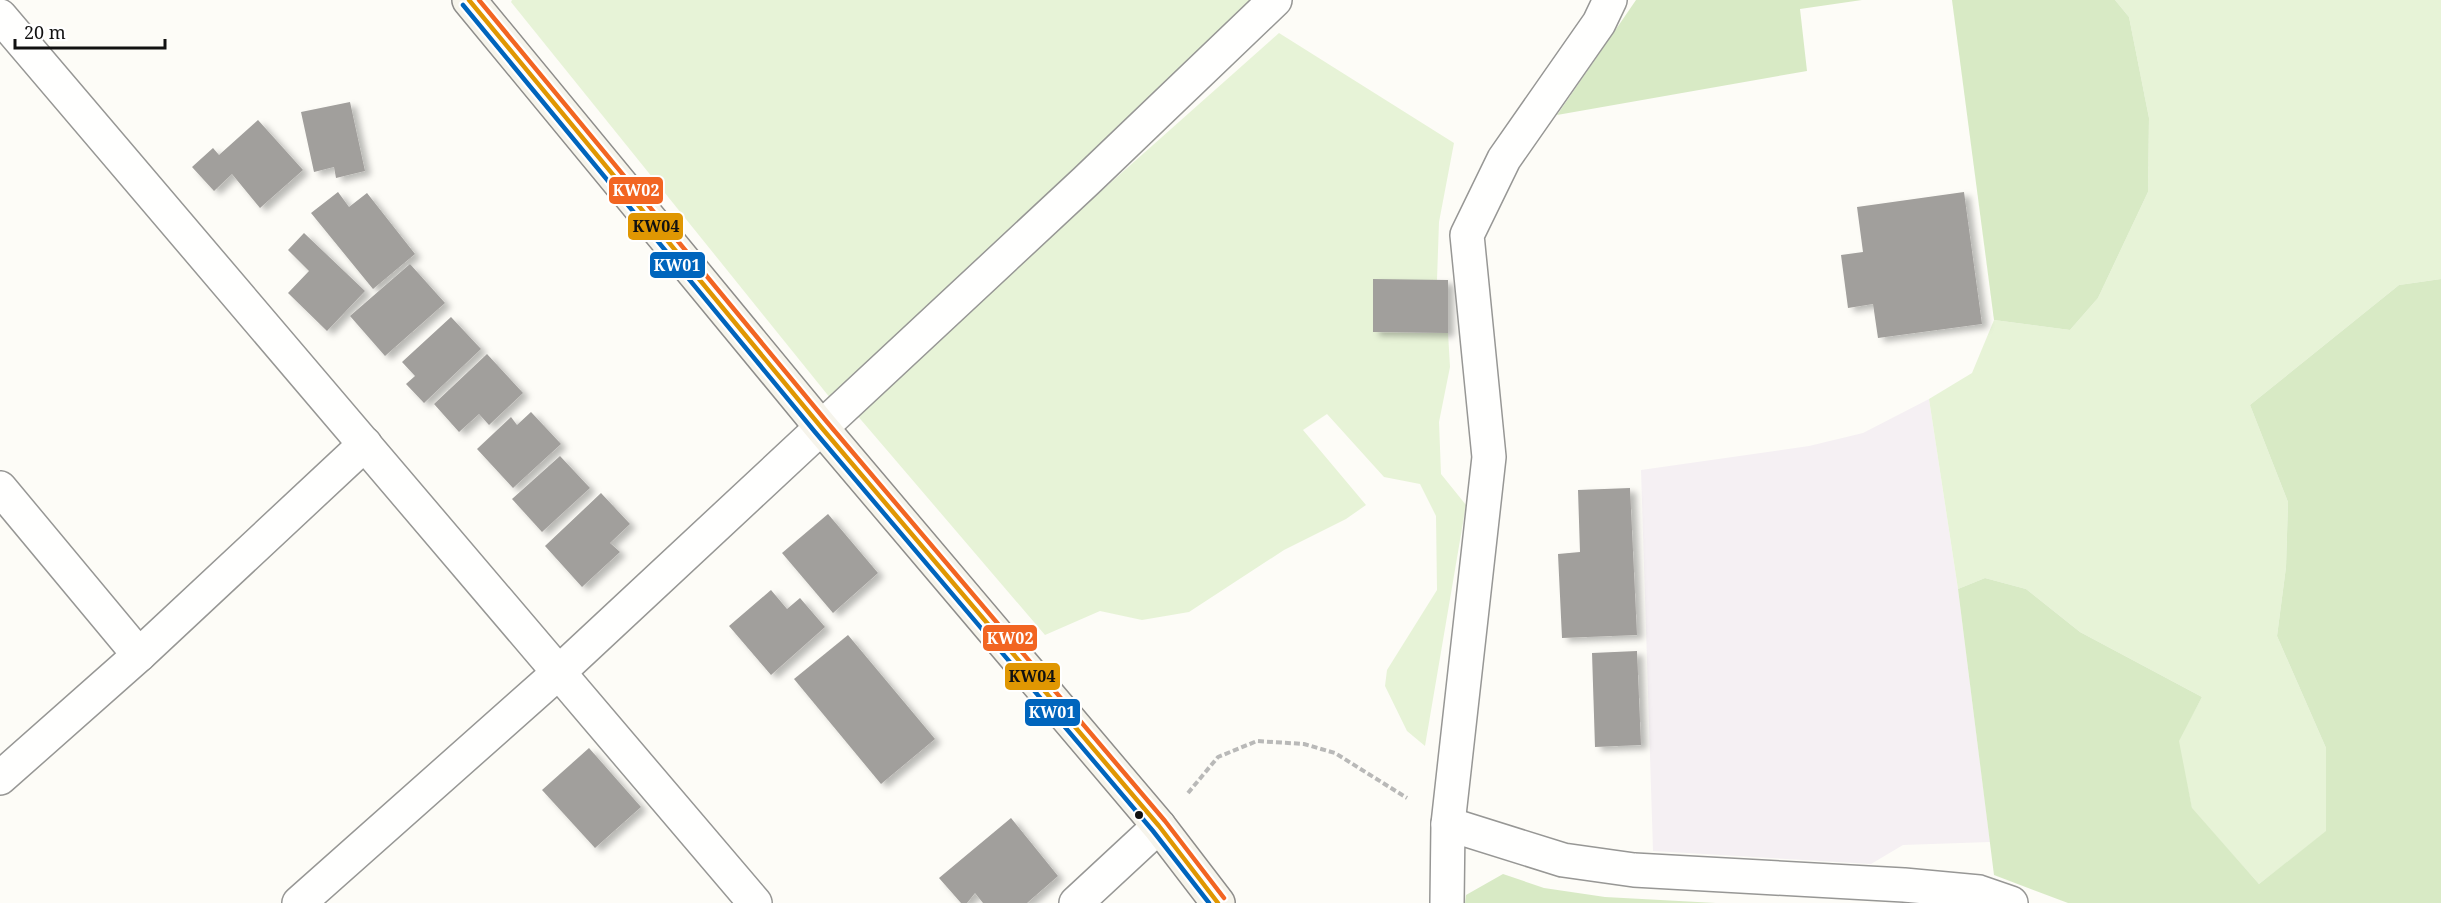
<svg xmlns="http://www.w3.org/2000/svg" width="2441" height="903" font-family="'Noto Serif',serif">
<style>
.industrial{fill:#f5f0f3}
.green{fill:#e7f3d7}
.forest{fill:#d8eac5}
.building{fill:#a19f9c;filter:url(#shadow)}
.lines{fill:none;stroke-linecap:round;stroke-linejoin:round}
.street-casing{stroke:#979795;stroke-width:36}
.secondary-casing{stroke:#8e8d8b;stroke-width:36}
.path{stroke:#b9b9b8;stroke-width:4;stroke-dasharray:6 3;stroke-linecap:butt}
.street{stroke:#fffffe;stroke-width:33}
.secondary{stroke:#f6f4eb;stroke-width:33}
.bus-1-casing{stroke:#fff;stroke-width:9}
.bus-2-casing{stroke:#fff;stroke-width:9}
.bus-3-casing{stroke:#fff;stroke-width:9}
.bus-1{stroke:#e09702;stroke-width:4.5}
.bus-2{stroke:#0065bd;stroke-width:4.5}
.bus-3{stroke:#f26522;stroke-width:4.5}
.bus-dot{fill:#111;stroke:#fff;stroke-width:2}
.line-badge{stroke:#fff;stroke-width:2}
.badge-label{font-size:16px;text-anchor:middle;font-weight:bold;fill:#fff}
.pale-badge-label{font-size:16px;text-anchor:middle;font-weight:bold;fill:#111}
</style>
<defs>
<filter id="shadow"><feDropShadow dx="6" dy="4" stdDeviation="3" flood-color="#0004"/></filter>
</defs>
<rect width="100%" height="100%" fill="#fdfcf7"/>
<path class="industrial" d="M1929 399 1958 589 1990 842 1903 845 1871 864 1653 851 1641 470 1809 446 1863 433Z"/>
<g class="green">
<path d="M512 0H1260L835 404 511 2Z"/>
<path d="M2115 0H2441V279L2399 285 2250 405 2288 502 2286 567 2277 636 2326 748 2327 831 2259 884 2192 809 2178 741 2202 697 2080 632 2026 589 1985 578 1958 589 1929 399 1972 373 1994 320 2070 330 2098 298 2148 192 2149 118 2129 17Z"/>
<path d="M1279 33 1454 143 1439 222 1437 280H1373V332L1448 333 1450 367 1439 422 1441 474 1466 505 1425 746 1407 731 1385 686 1387 670 1437 590 1436 516 1420 484 1384 477 1327 414 1303 430 1366 505 1346 519 1284 550 1189 612 1142 620 1100 611 1045 635 856 414 920 352Z"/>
</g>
<g class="forest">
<path d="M1636 0H1862L1800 9 1807 71 1557 115Z"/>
<path d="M1952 0H2115L2129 17 2149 118 2148 192 2098 298 2070 330 1994 320Z"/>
<path d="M2441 279V903H2068L1994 875 1958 589 1985 578 2026 589 2080 632 2202 697 2179 741 2192 808 2259 884 2326 831V748L2277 636 2286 567 2288 502 2250 405 2399 285Z"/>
<path d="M1503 874 1544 888 1605 897 1716 903H1465L1466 895Z"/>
</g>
<g class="building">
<path d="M350 102 365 171 336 178 334 167 314 172 301 112Z"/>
<path d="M258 120 303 170 260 208 232 174 214 191 192 167 213 148 219 155Z"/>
<path d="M338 192 349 207 367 193 415 254 373 289 311 213Z"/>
<path d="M1964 192 1982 324 1878 338 1873 304 1848 308 1841 255 1863 252 1857 207Z"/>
<path d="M304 233 365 291 327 331 288 293 309 271 288 250Z"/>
<path d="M410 264 445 303 385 356 350 316Z"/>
<path d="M1373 279 1448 280V333L1373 332Z"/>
<path d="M451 317 481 349 424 403 406 384 415 376 402 362Z"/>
<path d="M487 354 523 393 489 425 479 414 459 432 434 404Z"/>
<path d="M531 412 561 444 513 488 477 449 511 417 517 425Z"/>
<path d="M560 456 590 488 542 532 512 499Z"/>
<path d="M1630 488 1637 635 1562 638 1558 554 1580 552 1578 490Z"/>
<path d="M601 493 630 524 610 543 620 552 582 587 545 546Z"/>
<path d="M828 514 878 573 833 613 782 553Z"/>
<path d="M771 590 787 609 800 598 825 627 771 675 729 626Z"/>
<path d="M848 635 935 739 881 784 794 679Z"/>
<path d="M1637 651 1641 745 1595 747 1592 653Z"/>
<path d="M589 748 641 807 595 848 542 790Z"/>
<path d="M1011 818 1058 876 1027 903H983L975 893 967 903H961L939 878Z"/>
</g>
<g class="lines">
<g class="street-casing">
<g id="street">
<path d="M0 16 755 903"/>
<path d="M0 488 139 655"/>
<path d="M0 778 139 655 365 444"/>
<path d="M1448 824 1563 860 1634 870 1904 885 1979 892 2011 903"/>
<path d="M299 903 558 673 1086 181 1275 0"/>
<path d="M1076 903 1159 826"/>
<path d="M1447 903 1448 824 1489 457 1467 235 1504 159 1599 23 1610 0"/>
</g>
</g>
<g class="secondary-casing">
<path id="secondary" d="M469 0 821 427 1159 826 1218 903"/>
</g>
<path class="path" d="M1188 793 1218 757 1257 741 1304 744 1335 753 1407 798"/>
<use href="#street" class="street"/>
<use href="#secondary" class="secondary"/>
<g class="bus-1-casing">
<path id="bus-1" d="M469 0 821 427 1159 826 1218 903"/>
</g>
<g class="bus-2-casing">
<path id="bus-2" d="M463 5 815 432 1153 831 1209 903"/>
</g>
<g class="bus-3-casing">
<path id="bus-3" d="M479 0 827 422 1165 821 1224 898"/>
</g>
<use href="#bus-1" class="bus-1"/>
<use href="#bus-2" class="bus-2"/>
<use href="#bus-3" class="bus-3"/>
</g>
<circle class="bus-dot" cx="1139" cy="815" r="5"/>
<g class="line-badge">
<rect x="608" y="176" width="56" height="29" rx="6" fill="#f26522"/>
<rect x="627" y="212" width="57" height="29" rx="6" fill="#e09702"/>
<rect x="649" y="251" width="57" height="28" rx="6" fill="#0065bd"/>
<rect x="982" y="624" width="56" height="28" rx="6" fill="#f26522"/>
<rect x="1004" y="662" width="57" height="29" rx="6" fill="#e09702"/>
<rect x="1024" y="698" width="57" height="29" rx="6" fill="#0065bd"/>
</g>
<g class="badge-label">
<text x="636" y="196">KW02</text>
<text x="677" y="271">KW01</text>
<text x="1010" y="644">KW02</text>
<text x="1052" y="718">KW01</text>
</g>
<g class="pale-badge-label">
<text x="656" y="232">KW04</text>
<text x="1032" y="682">KW04</text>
</g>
<path d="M15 39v9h150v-9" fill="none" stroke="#111111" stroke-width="3"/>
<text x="24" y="39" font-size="18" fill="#111111" stroke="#ffffff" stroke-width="4.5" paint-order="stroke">20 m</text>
</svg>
